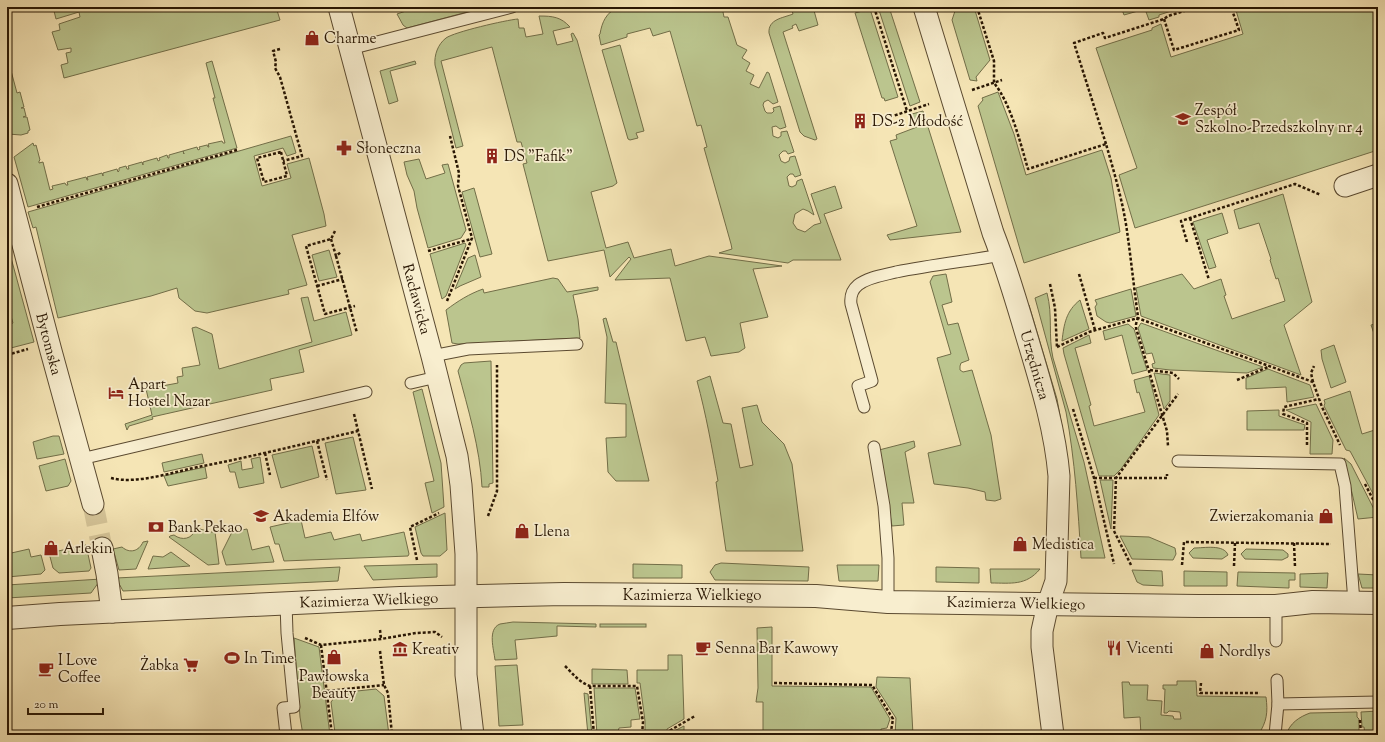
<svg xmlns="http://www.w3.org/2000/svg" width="1385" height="742" font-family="'Sorts Mill Goudy',serif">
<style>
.green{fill:#bbc58e;stroke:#726e48}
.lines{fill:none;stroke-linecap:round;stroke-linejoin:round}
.minor-tunnel{stroke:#d6c69a;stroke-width:21;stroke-dasharray:21 10;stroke-linecap:butt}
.service-casing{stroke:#5b4a30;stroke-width:13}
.minor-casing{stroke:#5b4a30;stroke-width:23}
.tertiary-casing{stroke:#5b4a30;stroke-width:24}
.path{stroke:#281603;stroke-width:2.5;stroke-dasharray:3 2;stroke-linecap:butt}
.service{stroke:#f8eecf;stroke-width:11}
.minor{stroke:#f8eecf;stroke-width:21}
.tertiary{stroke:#f8eecf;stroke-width:22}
.labels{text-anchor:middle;stroke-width:3.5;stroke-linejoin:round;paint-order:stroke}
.poi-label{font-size:15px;fill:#281603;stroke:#f8eecf;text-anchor:start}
.street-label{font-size:15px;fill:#281603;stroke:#f8eecf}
</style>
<rect width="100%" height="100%" fill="#f5e5b5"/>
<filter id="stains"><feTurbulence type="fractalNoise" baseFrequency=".005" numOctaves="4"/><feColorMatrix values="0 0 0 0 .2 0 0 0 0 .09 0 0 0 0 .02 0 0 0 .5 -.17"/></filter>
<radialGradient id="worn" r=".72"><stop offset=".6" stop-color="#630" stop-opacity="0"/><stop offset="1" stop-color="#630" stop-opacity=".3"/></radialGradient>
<g class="green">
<path d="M70 7H276L280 20 64 78 61 65 68 63 66 53 71 52V48L58 50 52 32 60 30 59 24 80 17 79 12 56 19 54 11Z"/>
<path d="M420 7H486L407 28 403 25 397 14 412 9 414 11 421 9Z"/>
<path d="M618 7H722L724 17H728L737 45 747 50 742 58 750 63 746 71 754 75 750 84 759 88 767 72 769 73 778 102 773 104 768 100 764 102 763 105 765 111 767 113H772L774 111 773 108 780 106 786 127 780 129 776 126 772 127 773 136 778 138 781 136V132L787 131 794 152 788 154 786 151H783L779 155 781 161 785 163 789 161 790 157 795 156 801 175 795 177 793 174H790L787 177 789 186 792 187 796 185 797 181 802 179 814 215 808 211 803 209 795 214 793 223 797 229 805 232 814 225 821 223 811 194 835 186 842 208 824 214 841 260H793L788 263 719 253 732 249 731 244 704 148 707 147 701 125 697 126 670 31 653 36 650 28 627 34V37L601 45 599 35 600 34C602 22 606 13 618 7Z"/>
<path d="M791 7H813L818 25 799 31 796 24 792 26 793 28 783 32 817 139 815 140 804 136 800 132 769 33C768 19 783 18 793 14Z"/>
<path d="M878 7H889L920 102 910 106Z"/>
<path d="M960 7H974L990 60 976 77 977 81 970 80 952 20 955 11Z"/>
<path d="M1121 7H1184L1159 15V17L1149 20 1145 9 1124 15Z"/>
<path d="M1235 7H1378V150L1135 228 1119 175 1137 168 1096 48 1152 30V28L1161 24 1171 57 1243 34Z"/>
<path d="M870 9 898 97 885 101 884 98H882L855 13Z"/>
<path d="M539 16C553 16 561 17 570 27L553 31 557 45 573 41 571 34 573 33 577 40 617 183 613 186 591 192 606 248 628 242 634 258 671 249 675 266 709 256 782 266 753 269 768 317 740 323 745 348 739 352 711 356 705 337 686 341 670 278 615 280 631 259 629 257 610 277 604 250 548 261 523 164 527 163 521 142H517L492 47 441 61 463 146 456 148 435 65C434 55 438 44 446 38 454 32 506 20 518 19L519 28H524L526 37 543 34Z"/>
<path d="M620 45 644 131 636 133 638 138 630 140 628 139 602 50Z"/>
<path d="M212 61 237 148 28 207 14 157 33 143 34 146 36 145 40 160 39 161V163L43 162 50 190 53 189 52 186 65 183 66 185H68L67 182 86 177 87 180H88L87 177 102 173 103 176V173L117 169 118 172 119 171V168L126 166 127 169H129L128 166 142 162 143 165V162L157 158 158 161 160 160 159 158 167 155 168 158H169V155L183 151 184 154 183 151 197 147 198 150 200 149 199 147 207 145 208 147H209L208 144 222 141 223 143H225L213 98H215L206 63Z"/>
<path d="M415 61 416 64 390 71 398 101 389 104 380 71Z"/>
<path d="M7 67H10L17 93 20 92 24 107 21 108H24L26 116 23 117H27L30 130 28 131V133L21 135 8 134 7 130Z"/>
<path d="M998 92 1014 134 1026 175 1102 150 1111 178 1120 232 1024 263 978 106 983 100 982 98Z"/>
<path d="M923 111 961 232 890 240 887 235 917 226 890 141 897 139 896 135 917 127 912 114Z"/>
<path d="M291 136 296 153 287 156 283 148 254 156 262 186 291 178 287 164 309 158 324 214 326 226 292 235 307 285 288 290 289 294 207 313 195 311 179 298 177 288 151 296 58 318 36 227 33 228 28 212Z"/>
<path d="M419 159 426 179 445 173 442 165 448 164 466 230 461 238 428 248 417 208 414 191 407 175 404 162Z"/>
<path d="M474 188 492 254 480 257 462 192Z"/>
<path d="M1283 194 1312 302 1284 325 1301 375 1141 316 1136 288 1182 274 1194 289 1221 279 1226 295 1224 296 1232 319 1285 301 1278 278 1276 279 1270 260 1271 259 1259 223 1239 229 1234 210Z"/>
<path d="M1222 213 1228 233 1207 240 1216 267 1209 269 1193 222Z"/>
<path d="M7 243 34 342 7 349V326L13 323 10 313 7 314Z"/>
<path d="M465 243 466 245 446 296 442 299 430 254Z"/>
<path d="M329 250 337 277 319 281 312 255Z"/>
<path d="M475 255 481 277 460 286 455 289 468 258Z"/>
<path d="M946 274 952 302 942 305 948 325 958 323 969 360 961 363 960 366V370L963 372 972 370 991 435 1001 499 995 501 986 500 985 492 968 488 934 484 928 453 961 445 937 358 951 354 930 282 933 276Z"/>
<path d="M553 278 558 279 567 292 598 287V290L573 295 578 319 580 338 458 344 452 343 446 310C458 301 469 294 483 289L484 293Z"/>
<path d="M1131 289 1136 316 1110 323 1106 322 1097 316 1095 307 1097 304 1095 300Z"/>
<path d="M1047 293C1053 316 1048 336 1053 358L1084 462 1105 558H1081C1078 509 1075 460 1066 412L1035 298Z"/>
<path d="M308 297 314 321 346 312 352 335 299 350 304 372 270 379 272 390 152 417 153 419 129 426 127 430 125 424 152 415 146 389 178 383 177 377 183 376 182 368 200 365 192 328 196 327 212 334 219 369 312 342 301 298Z"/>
<path d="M1080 300 1089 329 1062 341C1064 324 1066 311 1080 300Z"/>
<path d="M1029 305 1057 399 1066 448 1063 449 1027 307Z"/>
<path d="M606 318 613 342H616L649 481H616L608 472 606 438 626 437V404L605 403 607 337 603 319Z"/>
<path d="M1141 323 1263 367 1247 373 1170 370 1153 368 1152 364 1155 363 1152 353 1146 354 1138 328Z"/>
<path d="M1378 323V342H1377L1371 325Z"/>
<path d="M1128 324 1134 329 1147 370 1132 374 1122 335 1105 340 1103 331Z"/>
<path d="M1089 335 1091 343 1075 348 1091 405 1089 406 1094 426 1145 412 1139 392 1137 393 1134 380 1149 376 1159 415 1121 469 1114 476H1099L1064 354 1063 348Z"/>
<path d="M1334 345 1346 382 1331 388 1322 359 1321 350Z"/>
<path d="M491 361 493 483 489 484V487H482C480 448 468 409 458 371L461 365 464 363Z"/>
<path d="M1268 369 1310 385 1314 397 1287 402 1286 387 1246 389V378Z"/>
<path d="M1154 373 1170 375V401L1164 409Z"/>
<path d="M710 376 723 423 731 424 740 468 753 465 742 408 757 405 762 422 784 444 792 464 803 551H726L716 482 718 481C712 448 706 414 697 381Z"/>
<path d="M422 389 441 463 444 507 432 513 425 483 434 481 413 392Z"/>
<path d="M1350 391 1362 434 1378 429V503L1350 451 1346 450 1324 406 1325 403 1324 400Z"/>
<path d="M1316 404 1333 440 1332 454H1310L1311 422 1286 410Z"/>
<path d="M1279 410V416L1305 425 1304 430H1247V411Z"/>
<path d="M53 436H59L64 454 37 459 33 442Z"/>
<path d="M353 437 366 490 336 494 325 443Z"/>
<path d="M914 441 915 447 905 452 914 503H902L904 525 892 526 879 450Z"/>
<path d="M312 446 319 477 281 488 272 455Z"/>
<path d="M202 454 204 463 164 472 162 463Z"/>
<path d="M260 457 264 483 239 488 235 472H230L228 465 241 461 242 470 253 468 251 459Z"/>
<path d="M1344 458 1351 464 1378 517 1358 519Z"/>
<path d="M65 459 71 481 68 486 46 491 39 466Z"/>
<path d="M205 467 207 478 168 486 164 476Z"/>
<path d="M1100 480H1113L1111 529Z"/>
<path d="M445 513 447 550 440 556H423L421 553 415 527Z"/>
<path d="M301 520 305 538 331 532 334 540 360 534 362 541 404 532 409 554 408 556 284 561 279 544H275L270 527Z"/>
<path d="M200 529 210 532H215L219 564 208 565 169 537 170 536 174 535C182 541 192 539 195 530Z"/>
<path d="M247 529 252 550 269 546 274 562 226 565 222 552 232 532Z"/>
<path d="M1120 536 1149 537 1175 548 1176 554 1173 560 1132 559Z"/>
<path d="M148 541 136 569 119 570 113 549 122 547C130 554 139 551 143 542Z"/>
<path d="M86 545 91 568 89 571 59 573 53 568 49 553Z"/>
<path d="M1194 548C1204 548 1224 544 1228 555L1222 559 1193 558 1189 553Z"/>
<path d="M29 549 31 557 41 555 45 570 41 574 7 577V554Z"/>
<path d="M1246 549 1283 550 1288 554V557L1282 560 1245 559 1241 554Z"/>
<path d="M171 552 190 566 148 569 153 556 163 557Z"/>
<path d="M721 563 809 567 808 581 715 580 710 572 715 565Z"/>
<path d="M437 564V577L373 580 364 566Z"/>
<path d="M633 564 682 565V578H633Z"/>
<path d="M879 565 878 581H839L837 565Z"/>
<path d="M340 567 338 581 123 591 116 578Z"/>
<path d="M936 567 979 568V583L936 582Z"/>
<path d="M990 569H1040C1026 586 1011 583 991 583Z"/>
<path d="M1132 570 1162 571 1163 586 1143 585 1137 582Z"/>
<path d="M1184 571 1227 572V586H1184Z"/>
<path d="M1238 572 1295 573V580H1289V588L1237 586Z"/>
<path d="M1328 573 1327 588 1300 587V574Z"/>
<path d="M1358 574 1378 575V588H1362Z"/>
<path d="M101 579 91 593 7 598V585Z"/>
<path d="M513 622 596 624V627L557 626V636L515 640 517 659 495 660C494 650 487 629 500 624 504 623 509 623 513 622Z"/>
<rect x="600" y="624" width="46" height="3"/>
<path d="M772 627V686L871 687 890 719 887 728 881 729V735H756V732L763 731V702H756L758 688 757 628Z"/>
<path d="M294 638 319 647 330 735H303L300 717Z"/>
<path d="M668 655H682L684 719 667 729V735H645V721L640 683H637V670H668Z"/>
<path d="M517 665 523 725 499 726 495 666Z"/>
<path d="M592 669 627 670 628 684H592Z"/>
<path d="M877 677 910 678 913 735H895L896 718 876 687Z"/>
<path d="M1177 681H1196L1197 696 1266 697C1268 712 1267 722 1258 735H1141L1140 717 1124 718 1122 682H1129L1130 685H1148L1147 700 1162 701 1161 715 1173 716 1174 719H1181L1180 712 1169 711 1167 713H1164L1165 689H1163V685H1177Z"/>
<path d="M594 688H635L640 719 631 720V727L619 728 617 735H597Z"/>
<path d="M376 689 384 696 389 735H354L353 731 335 733 331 702 338 693Z"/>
<path d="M584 693 588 694 592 735H588Z"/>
<path d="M1378 711V735H1365L1364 727H1362L1361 712Z"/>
<path d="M1357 712V717L1359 719V735H1286C1290 723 1299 717 1310 713Z"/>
<path d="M684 726V735H672V732Z"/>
</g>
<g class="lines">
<path class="minor-tunnel" d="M93 504 102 548"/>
<g class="service-casing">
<g id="service">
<path d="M350 49 512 7"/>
<path d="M432 356 468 349 577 344"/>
<path d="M411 383 437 377"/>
<path d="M864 407 858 386 872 381 851 304C850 296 852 290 858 285 868 277 884 275 896 272 931 265 967 261 1002 255"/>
<path d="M874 447 884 506 888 558V602"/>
<path d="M81 459 366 392"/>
<path d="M1178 461 1340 464 1345 486 1354 602"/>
<path d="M1276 606V641"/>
<path d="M1278 704 1378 702"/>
<path d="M286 735 283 708 294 707 287 633 286 603"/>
<path d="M1275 735 1278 704 1277 680"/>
</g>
</g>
<g class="minor-casing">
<g id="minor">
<path d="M339 7 432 356 457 456 461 485 466 554V675L473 735"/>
<path d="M924 7 993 233C1006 266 1016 300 1026 334 1040 381 1055 428 1059 476L1056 581 1048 604 1042 631V647L1053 735"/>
<path d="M7 184 51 351 93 504"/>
<path d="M1345 186 1378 175"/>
<path d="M102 548 107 574 112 612"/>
</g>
</g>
<g class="tertiary-casing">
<path id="tertiary" d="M7 618 60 614 400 598 564 594 816 596 888 602 1198 606H1276L1313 602 1378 603"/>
</g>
<g class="path">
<path d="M874 7 907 111"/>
<path d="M977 7 994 61V83C1011 104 1020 142 1028 169L1106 144C1114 172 1123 202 1127 231 1131 259 1134 288 1138 317L1136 324V328L1167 431 1168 446"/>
<path d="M1164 19 1174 50 1239 30 1231 7"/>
<path d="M280 49 273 51 276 62 275 68 280 77 302 156 283 161"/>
<path d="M972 90 1002 80"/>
<path d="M890 117 929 104"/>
<path d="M1106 144 1074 43 1103 33 1105 38 1164 19 1168 16 1197 7"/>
<path d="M281 152 287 176 264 182 257 158Z"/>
<path d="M37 207 237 150"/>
<path d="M1190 218 1209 280"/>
<path d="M335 231 331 239 306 246 325 314 355 306"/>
<path d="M331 239 336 256 341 252"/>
<path d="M1187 242 1181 221 1295 184 1321 195"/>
<path d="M428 251 471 239"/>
<path d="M336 256 357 333"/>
<path d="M1079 274 1095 330"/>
<path d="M1050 284 1055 308 1057 348"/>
<path d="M317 286 343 279"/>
<path d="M447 301 472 238 458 186 459 173 450 136"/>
<path d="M1057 347 1089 332 1138 318 1140 319 1313 382 1322 407 1340 445"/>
<path d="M7 355 28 349"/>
<path d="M1150 370 1173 373 1179 379"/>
<path d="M1237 380 1268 367"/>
<path d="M1313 382 1311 373 1314 366"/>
<path d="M1073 409 1094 478 1114 564"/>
<path d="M354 414 372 489"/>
<path d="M317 441 327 480"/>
<path d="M1307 445V423L1283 414 1284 407 1319 399"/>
<path d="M265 453 270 475"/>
<path d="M111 478C137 485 176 471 203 466 255 456 307 443 358 431"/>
<path d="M1094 478H1167V474"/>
<path d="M1365 484 1378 509"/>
<path d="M488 516 497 491V365"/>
<path d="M1294 543 1295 567"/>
<path d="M417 560 410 527 439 513"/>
<path d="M1131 565 1114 531 1116 478 1178 394"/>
<path d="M1182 565 1184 542 1331 544"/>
<path d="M1234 566 1235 543"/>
<path d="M380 630 381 639"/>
<path d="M305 638 321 645 381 639 416 633 435 632 442 637"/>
<path d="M321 645 332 735"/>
<path d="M380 651 384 685 388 693 392 735"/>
<path d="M565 666C573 674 579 682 590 686H637L643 722 642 735"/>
<path d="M774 683 872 685 893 719 891 731 884 732V735"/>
<path d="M1201 683 1200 693H1260"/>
<path d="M590 686 594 735"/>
<path d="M327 691 384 685"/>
<path d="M1360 720 1361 735"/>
<path d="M669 735V731L695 716"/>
</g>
<use href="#service" class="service"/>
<use href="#minor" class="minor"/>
<use href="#tertiary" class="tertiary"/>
</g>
<defs>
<g id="shop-bare" transform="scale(1.2)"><path d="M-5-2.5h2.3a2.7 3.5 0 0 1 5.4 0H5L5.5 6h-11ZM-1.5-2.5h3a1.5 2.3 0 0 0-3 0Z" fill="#8f2418" stroke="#f8eecf" stroke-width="2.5" paint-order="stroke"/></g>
<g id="school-bare" transform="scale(1.2)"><path d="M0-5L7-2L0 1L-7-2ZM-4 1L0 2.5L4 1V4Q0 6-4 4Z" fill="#8f2418" stroke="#f8eecf" stroke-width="2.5" paint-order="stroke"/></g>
<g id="building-bare" transform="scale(1.2)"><path d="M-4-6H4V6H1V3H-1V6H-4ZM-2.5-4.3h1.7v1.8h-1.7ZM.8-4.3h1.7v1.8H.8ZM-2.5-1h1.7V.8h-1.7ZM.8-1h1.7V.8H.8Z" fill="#8f2418" stroke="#f8eecf" stroke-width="2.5" paint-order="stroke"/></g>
<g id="pharmacy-bare" transform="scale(1.2)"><path d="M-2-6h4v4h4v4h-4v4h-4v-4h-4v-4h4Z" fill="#8f2418" stroke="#f8eecf" stroke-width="2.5" paint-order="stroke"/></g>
<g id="hotel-bare" transform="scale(1.2)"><path d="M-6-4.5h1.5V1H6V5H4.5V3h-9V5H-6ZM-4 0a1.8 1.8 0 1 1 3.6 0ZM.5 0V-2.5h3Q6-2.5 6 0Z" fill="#8f2418" stroke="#f8eecf" stroke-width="2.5" paint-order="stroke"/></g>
<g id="bank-bare" transform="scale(1.2)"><path d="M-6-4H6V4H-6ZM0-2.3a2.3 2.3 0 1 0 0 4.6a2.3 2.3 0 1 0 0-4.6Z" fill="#8f2418" stroke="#f8eecf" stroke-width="2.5" paint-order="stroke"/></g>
<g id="cafe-bare" transform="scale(1.2)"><path d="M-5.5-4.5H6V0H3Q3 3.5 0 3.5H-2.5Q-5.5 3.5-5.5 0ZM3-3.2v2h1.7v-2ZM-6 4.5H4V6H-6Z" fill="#8f2418" stroke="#f8eecf" stroke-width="2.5" paint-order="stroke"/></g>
<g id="restaurant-bare" transform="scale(1.2)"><path d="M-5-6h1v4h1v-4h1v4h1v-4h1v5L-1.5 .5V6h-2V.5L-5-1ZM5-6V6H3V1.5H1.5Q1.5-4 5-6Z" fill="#8f2418" stroke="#f8eecf" stroke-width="2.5" paint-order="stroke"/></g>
<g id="museum-bare" transform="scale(1.2)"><path d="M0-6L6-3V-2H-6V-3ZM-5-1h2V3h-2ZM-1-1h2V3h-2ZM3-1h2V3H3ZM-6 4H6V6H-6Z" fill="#8f2418" stroke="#f8eecf" stroke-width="2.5" paint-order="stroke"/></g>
<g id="stadium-bare" transform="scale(1.2)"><path d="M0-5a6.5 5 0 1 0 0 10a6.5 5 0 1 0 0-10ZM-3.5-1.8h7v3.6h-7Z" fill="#8f2418" stroke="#f8eecf" stroke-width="2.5" paint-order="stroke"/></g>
<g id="supermarket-bare" transform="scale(1.2)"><path d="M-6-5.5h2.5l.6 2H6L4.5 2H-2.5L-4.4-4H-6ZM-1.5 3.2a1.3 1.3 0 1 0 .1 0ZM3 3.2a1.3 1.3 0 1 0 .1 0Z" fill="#8f2418" stroke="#f8eecf" stroke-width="2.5" paint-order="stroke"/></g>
</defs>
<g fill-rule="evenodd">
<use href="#shop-bare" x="312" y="38"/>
<use href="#school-bare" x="1183" y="119"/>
<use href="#building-bare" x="860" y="121"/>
<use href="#pharmacy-bare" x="344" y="148"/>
<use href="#building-bare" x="492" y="156"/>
<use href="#hotel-bare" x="116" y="393"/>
<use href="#school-bare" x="261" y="516"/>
<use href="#shop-bare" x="1326" y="516"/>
<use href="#bank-bare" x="156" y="527"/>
<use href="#shop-bare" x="522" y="531"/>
<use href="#shop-bare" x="1020" y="544"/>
<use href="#shop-bare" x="51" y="548"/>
<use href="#cafe-bare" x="703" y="648"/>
<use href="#restaurant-bare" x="1114" y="648"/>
<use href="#museum-bare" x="400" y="649"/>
<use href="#shop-bare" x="1207" y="651"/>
<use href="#shop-bare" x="334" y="657"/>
<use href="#stadium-bare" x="232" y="658"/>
<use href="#supermarket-bare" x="191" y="665"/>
<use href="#cafe-bare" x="46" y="669"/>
</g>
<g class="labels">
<g class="poi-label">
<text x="324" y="43">Charme</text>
<text x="1195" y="115">Zespół<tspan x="1195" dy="17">Szkolno-Przedszkolny nr 4</tspan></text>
<text x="872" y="126">DS-2 Młodość</text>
<text x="356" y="153">Słoneczna</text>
<text x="504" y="161">DS "Fafik"</text>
<text x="128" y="389">Apart<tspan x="128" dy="17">Hostel Nazar</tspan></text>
<text x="273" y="521">Akademia Elfów</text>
<text x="1314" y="521" text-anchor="end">Zwierzakomania</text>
<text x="168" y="532">Bank Pekao</text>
<text x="534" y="536">Llena</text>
<text x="1032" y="549">Medistica</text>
<text x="63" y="553">Arlekin</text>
<text x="715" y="653">Senna Bar Kawowy</text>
<text x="1126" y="653">Vicenti</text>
<text x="412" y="654">Kreativ</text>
<text x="1219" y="656">Nordlys</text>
<text x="244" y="663">In Time</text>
<text x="58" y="665">I Love<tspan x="58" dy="17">Coffee</tspan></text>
<text x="179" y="670" text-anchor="end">Żabka</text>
<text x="334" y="681" text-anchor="middle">Pawłowska<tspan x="334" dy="17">Beauty</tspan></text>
</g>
<g class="street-label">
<text transform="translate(417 299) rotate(75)" y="5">Racławicka</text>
<text transform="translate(49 344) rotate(75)" y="5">Bytomska</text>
<text transform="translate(1035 365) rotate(74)" y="5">Urzędnicza</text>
<text x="692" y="600">Kazimierza Wielkiego</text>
<text transform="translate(369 600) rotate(-2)" y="5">Kazimierza Wielkiego</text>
<text transform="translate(1016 603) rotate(1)" y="5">Kazimierza Wielkiego</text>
</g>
</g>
<rect width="1385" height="742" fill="none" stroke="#f5e5b5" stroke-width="24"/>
<rect x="8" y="8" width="1369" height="726" fill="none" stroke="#281603" stroke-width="2"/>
<rect x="12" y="12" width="1361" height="718" fill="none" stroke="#281603"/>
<path d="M28 708v6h75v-6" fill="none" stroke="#281603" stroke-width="2"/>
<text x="34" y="708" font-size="12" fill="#281603" stroke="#f8eecf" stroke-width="3" paint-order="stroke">20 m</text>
<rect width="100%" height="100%" filter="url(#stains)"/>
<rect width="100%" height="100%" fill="url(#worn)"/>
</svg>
